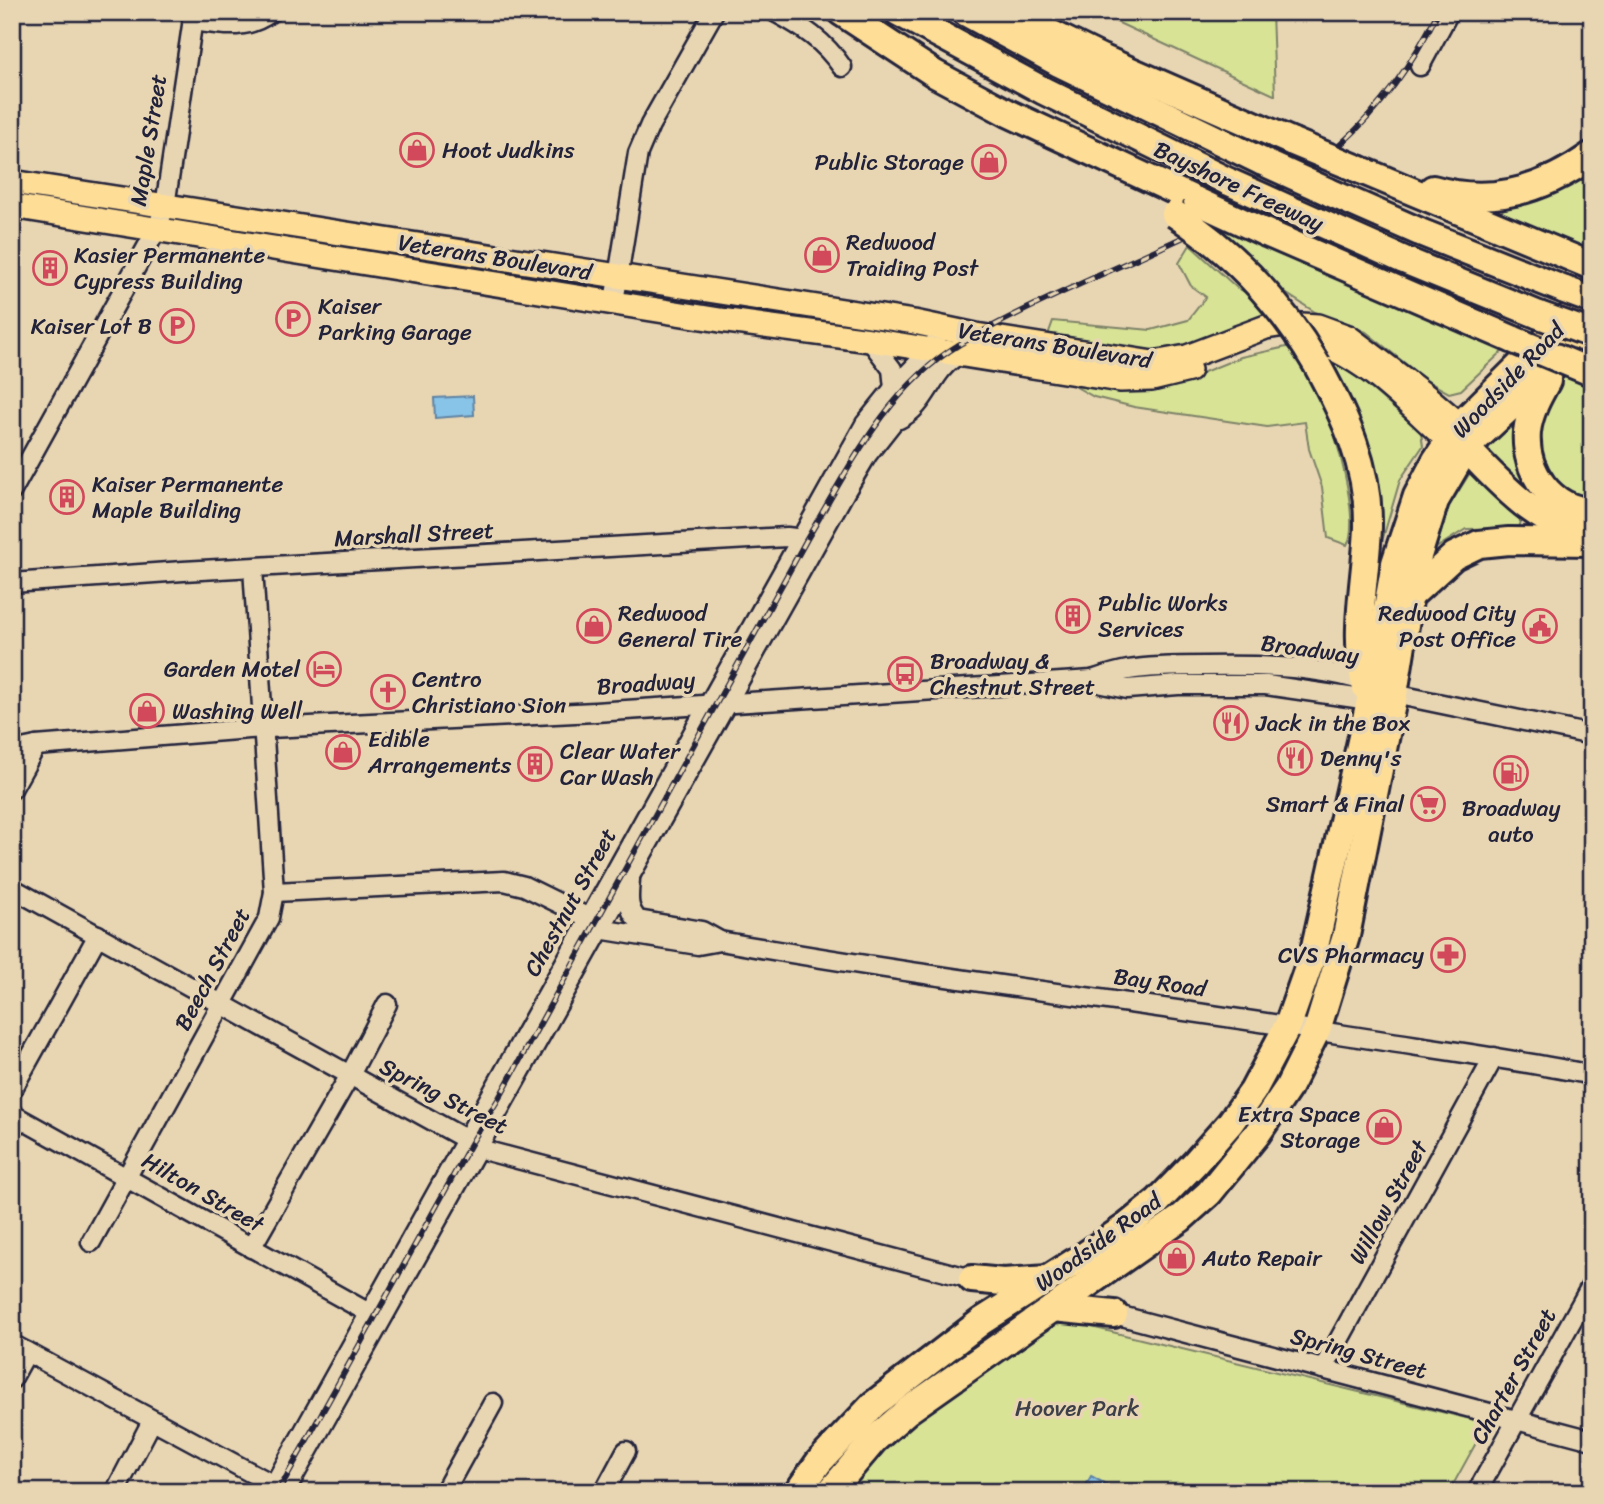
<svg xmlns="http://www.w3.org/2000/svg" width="1604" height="1504" font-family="Sriracha,sans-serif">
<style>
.green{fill:#d8e396;stroke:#7d8268;stroke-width:2}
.water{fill:#88c4e8;stroke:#5f83a3;stroke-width:2}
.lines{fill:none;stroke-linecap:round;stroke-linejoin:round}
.minor-casing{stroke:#22223b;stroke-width:23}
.major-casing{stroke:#22223b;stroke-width:28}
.highway-casing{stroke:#22223b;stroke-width:32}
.minor{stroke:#e8d6b3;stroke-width:18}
.major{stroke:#fedd96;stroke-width:23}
.highway{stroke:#fedd96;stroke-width:26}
.rail-casing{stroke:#22223b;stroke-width:6}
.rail{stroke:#e8d6b3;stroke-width:3.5;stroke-dasharray:10;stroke-linecap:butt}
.highway-bridge-casing{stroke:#22223b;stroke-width:32;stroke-linecap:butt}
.highway-bridge{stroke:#fedd96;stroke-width:26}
.labels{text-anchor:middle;stroke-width:7;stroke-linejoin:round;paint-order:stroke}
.street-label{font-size:23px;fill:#22223b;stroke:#e8d6b3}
.poi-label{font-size:23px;fill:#22223b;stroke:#e8d6b3;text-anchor:start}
.park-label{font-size:23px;fill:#3d3f49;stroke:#e8d6b3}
</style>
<rect width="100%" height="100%" fill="#e8d6b3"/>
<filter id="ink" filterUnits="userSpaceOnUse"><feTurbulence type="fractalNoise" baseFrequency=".0143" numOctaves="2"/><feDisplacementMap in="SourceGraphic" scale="14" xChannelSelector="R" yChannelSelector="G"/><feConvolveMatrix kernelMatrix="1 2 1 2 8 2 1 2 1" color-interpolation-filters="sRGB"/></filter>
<g filter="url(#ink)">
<g class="green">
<path d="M1095 12H1272L1275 95H1274Z"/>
<path d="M1592 169V255L1500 220 1505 201Z"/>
<path d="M1226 225 1506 348 1461 390 1449 393 1427 381 1366 332 1315 312 1273 285 1217 229Z"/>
<path d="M1190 245 1237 288 1253 296 1270 315 1232 326 1172 352H1156L1062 340 1048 335 1053 321 1151 330 1188 320 1206 297 1191 286 1179 263Z"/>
<path d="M1291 346C1302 364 1314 383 1323 403 1335 428 1361 521 1347 545L1328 538 1322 487 1309 449 1305 422 1267 427 1134 407 1094 397 1062 379 1172 385 1241 357Z"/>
<path d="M1315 349 1345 366 1421 432 1423 446 1400 480 1376 562Z"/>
<path d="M1562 375 1592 385V499L1574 497 1551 486 1533 424 1545 395Z"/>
<path d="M1516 411 1557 517 1481 449Z"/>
<path d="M1470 473 1522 514 1518 528 1466 529 1436 548 1449 506Z"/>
<path d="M1063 1323 1079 1324 1487 1423 1449 1492H845C891 1422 979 1374 1047 1328Z"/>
</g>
<g class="water">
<path d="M473 396 474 415 435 418 434 398Z"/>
<path d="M1091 1476 1111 1487 1108 1492H1082Z"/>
</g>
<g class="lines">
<g class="minor-casing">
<g id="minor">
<path d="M775 12C803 27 824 41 842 67"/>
<path d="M192 21C221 25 247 31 271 12"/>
<path d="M1420 66 1449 12"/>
<path d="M614 302 638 153 650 125 714 12"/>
<path d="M870 340 892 369 894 388"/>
<path d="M899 419C927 406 931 371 957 356"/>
<path d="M12 491 157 229 165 206 194 12"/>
<path d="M12 583 183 571 787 537 811 540"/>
<path d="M1092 680 1103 684 1127 689 1178 685H1266L1369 700 1379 698"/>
<path d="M12 751 36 746 249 729 595 712 1092 680C1104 676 1116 672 1128 670 1153 666 1179 666 1204 666 1264 665 1340 665 1394 694L1592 735"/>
<path d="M12 789 36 746"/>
<path d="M630 879C629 896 626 908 638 920L702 931 720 941C928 978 1137 1002 1345 1035 1428 1048 1510 1058 1592 1075"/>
<path d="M12 888 487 1151 972 1279"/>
<path d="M274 892 504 881 524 886 589 918"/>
<path d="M599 929 698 945 720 941"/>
<path d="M12 1090 98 935"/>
<path d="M12 1114 369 1313"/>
<path d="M91 1242 269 918 274 892 253 568"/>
<path d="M251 1248 350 1075 387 1004"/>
<path d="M1114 1314 1592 1440"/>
<path d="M12 1344 283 1490"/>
<path d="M1323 1369 1494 1057"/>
<path d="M12 1379 27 1352"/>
<path d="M115 1492 152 1421"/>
<path d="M270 1492 865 424 894 388 927 354"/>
<path d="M285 1492 845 492 867 455 893 422 897 408 917 385 927 368 936 340"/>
<path d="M444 1492 493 1403"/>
<path d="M604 1492 626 1451"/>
<path d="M1477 1492 1592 1284"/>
</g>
</g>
<g class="major-casing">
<g id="major">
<path d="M12 182 914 322 976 335 1153 363 1187 357 1266 327 1285 324 1318 326 1348 337 1427 397 1460 425 1464 442"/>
<path d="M12 206 720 320 870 340 1120 380 1152 379 1189 370"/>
<path d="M1298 339C1355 344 1408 405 1449 441L1466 448"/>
</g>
</g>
<g class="highway-casing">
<g id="highway">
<path d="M841 12 935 74 1008 113 1197 201"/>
<path d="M898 12 1044 91 1229 182"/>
<path d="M965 12 1059 63 1263 162"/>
<path d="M1007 12 1101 58 1293 142"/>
<path d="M1361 170 1592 266"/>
<path d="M1433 189C1491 206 1544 190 1592 155"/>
<path d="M1329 192 1420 232 1565 290"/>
<path d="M1296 212 1404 260 1539 315"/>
<path d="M1264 232 1514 340"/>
<path d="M1317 365C1345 416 1369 467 1368 527 1366 581 1352 635 1366 688"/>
<path d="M1547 381C1538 397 1529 413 1527 432 1524 471 1551 510 1592 511"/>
<path d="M1466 448C1499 482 1541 531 1592 533"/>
<path d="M1409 597 1454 556 1479 544 1509 541 1592 542"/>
<path d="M972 1279 1003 1282 1048 1279"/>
<path d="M1053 1308 1114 1314"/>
<path d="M798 1492 819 1462 874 1404 982 1321 1087 1254 1126 1227 1158 1201 1194 1164 1230 1123 1253 1091 1288 1025 1314 951 1374 683 1395 563 1417 496 1436 460 1460 425 1592 294"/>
<path d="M830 1492 874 1440 907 1411 1180 1219 1209 1193 1257 1134 1288 1088 1317 1030 1346 936 1394 694 1414 569 1435 501 1466 448 1592 331"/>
</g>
</g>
<use href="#minor" class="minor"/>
<use href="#major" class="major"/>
<use href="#highway" class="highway"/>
<g class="rail-casing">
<path id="rail" d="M278 1492 472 1142 499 1098 807 539C849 468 887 388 960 344 1032 303 1111 271 1186 236 1240 210 1295 185 1341 144 1381 108 1414 61 1438 12"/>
</g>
<use href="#rail" class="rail"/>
<g class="highway-bridge-casing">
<g id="highway-bridge">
<path d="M1293 142 1361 170"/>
<path d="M1263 162 1329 192"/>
<path d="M1229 182 1296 212"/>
<path d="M1197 201 1264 232"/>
<path d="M1175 214C1234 253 1281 303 1317 365"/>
<path d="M1565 290 1592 300"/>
<path d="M1539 315 1592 334"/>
<path d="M1514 340 1591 372"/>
</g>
</g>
<use href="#highway-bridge" class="highway-bridge"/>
</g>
</g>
<defs>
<g id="shop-ring" transform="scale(1.75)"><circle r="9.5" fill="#e8d6b3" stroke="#d1495b" stroke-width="1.5"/><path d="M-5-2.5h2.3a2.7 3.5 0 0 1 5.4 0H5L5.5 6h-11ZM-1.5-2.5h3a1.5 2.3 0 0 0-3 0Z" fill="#d1495b"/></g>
<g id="building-ring" transform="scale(1.75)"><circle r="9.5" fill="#e8d6b3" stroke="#d1495b" stroke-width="1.5"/><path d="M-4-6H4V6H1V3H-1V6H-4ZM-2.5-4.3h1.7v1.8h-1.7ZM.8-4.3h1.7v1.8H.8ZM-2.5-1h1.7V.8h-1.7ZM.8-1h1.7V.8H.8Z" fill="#d1495b"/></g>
<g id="parking-ring" transform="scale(1.75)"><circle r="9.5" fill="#e8d6b3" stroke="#d1495b" stroke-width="1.5"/><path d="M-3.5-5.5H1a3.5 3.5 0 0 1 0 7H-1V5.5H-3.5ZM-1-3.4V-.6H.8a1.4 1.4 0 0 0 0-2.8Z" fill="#d1495b"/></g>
<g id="civic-ring" transform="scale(1.75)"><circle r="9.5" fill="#e8d6b3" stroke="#d1495b" stroke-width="1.5"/><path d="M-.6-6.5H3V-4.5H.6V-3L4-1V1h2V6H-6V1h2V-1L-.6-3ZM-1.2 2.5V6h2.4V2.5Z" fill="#d1495b"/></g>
<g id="hotel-ring" transform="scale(1.75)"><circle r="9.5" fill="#e8d6b3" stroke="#d1495b" stroke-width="1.5"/><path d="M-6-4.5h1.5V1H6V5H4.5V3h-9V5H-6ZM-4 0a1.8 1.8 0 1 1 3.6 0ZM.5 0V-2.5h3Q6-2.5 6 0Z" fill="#d1495b"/></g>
<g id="bus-ring" transform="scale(1.75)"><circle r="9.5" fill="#e8d6b3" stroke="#d1495b" stroke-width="1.5"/><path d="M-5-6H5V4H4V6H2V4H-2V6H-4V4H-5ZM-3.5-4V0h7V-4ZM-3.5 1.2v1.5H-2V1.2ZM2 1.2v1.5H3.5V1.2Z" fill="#d1495b"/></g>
<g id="church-ring" transform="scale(1.75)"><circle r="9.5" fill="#e8d6b3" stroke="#d1495b" stroke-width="1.5"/><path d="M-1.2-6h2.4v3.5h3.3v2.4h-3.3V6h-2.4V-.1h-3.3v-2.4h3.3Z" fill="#d1495b"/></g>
<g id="restaurant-ring" transform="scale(1.75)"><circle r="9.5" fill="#e8d6b3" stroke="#d1495b" stroke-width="1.5"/><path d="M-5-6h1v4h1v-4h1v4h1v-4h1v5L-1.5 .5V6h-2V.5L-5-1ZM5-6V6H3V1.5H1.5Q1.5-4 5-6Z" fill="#d1495b"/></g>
<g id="fuel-ring" transform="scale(1.75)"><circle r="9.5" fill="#e8d6b3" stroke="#d1495b" stroke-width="1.5"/><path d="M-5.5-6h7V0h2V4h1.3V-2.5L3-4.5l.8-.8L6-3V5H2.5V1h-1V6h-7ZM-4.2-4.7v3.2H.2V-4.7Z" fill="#d1495b"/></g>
<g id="supermarket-ring" transform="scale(1.75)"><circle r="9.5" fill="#e8d6b3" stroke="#d1495b" stroke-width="1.5"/><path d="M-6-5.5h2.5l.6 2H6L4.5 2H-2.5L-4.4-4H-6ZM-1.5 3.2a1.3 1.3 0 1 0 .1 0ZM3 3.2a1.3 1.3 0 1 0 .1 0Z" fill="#d1495b"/></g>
<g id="pharmacy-ring" transform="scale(1.75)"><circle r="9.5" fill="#e8d6b3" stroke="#d1495b" stroke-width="1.5"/><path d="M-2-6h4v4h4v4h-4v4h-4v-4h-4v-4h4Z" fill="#d1495b"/></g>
</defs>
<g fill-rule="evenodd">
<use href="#shop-ring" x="417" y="150"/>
<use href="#shop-ring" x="989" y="162"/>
<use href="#shop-ring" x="822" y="255"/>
<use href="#building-ring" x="50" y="268"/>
<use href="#parking-ring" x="293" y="319"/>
<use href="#parking-ring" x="177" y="326"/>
<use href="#building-ring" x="67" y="497"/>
<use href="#building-ring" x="1073" y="616"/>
<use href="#shop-ring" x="594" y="626"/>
<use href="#civic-ring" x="1540" y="626"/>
<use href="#hotel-ring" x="324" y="669"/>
<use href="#bus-ring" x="905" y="674"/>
<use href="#church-ring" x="388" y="692"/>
<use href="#shop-ring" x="147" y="711"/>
<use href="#restaurant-ring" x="1231" y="723"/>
<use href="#shop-ring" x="343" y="752"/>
<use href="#restaurant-ring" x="1295" y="758"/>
<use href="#building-ring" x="535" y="764"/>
<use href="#fuel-ring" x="1511" y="773"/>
<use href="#supermarket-ring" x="1428" y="804"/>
<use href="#pharmacy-ring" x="1448" y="955"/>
<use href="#shop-ring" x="1384" y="1127"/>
<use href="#shop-ring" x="1177" y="1258"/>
</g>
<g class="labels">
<g class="street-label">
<text transform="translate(148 140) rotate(-81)" y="8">Maple Street</text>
<text transform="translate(1239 186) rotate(25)" y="8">Bayshore Freeway</text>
<text transform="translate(495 257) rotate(9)" y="8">Veterans Boulevard</text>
<text transform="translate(1055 345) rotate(9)" y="8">Veterans Boulevard</text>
<text transform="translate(1508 380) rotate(-46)" y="8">Woodside Road</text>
<text transform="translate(414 534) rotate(-3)" y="8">Marshall Street</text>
<text transform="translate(1310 649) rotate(8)" y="8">Broadway</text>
<text transform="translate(646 683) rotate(-4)" y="8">Broadway</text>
<text transform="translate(570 902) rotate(-61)" y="8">Chestnut Street</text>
<text transform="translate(212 969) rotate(-62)" y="8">Beech Street</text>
<text transform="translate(1160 982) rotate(8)" y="8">Bay Road</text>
<text transform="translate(444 1096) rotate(27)" y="8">Spring Street</text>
<text transform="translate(203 1192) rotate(30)" y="8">Hilton Street</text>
<text transform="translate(1388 1202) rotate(-61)" y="8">Willow Street</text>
<text transform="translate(1098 1242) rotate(-36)" y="8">Woodside Road</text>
<text transform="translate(1359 1353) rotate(15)" y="8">Spring Street</text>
<text transform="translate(1513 1376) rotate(-61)" y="8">Charter Street</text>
</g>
<g class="poi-label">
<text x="442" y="158">Hoot Judkins</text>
<text x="964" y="170" text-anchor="end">Public Storage</text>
<text x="846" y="250">Redwood<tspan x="846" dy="26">Traiding Post</tspan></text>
<text x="74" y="263">Kasier Permanente<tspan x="74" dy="26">Cypress Building</tspan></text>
<text x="318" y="314">Kaiser<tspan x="318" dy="26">Parking Garage</tspan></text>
<text x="152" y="334" text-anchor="end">Kaiser Lot B</text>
<text x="92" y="492">Kaiser Permanente<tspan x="92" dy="26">Maple Building</tspan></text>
<text x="1098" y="611">Public Works<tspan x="1098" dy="26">Services</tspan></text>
<text x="618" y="621">Redwood<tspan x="618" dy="26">General Tire</tspan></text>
<text x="1516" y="621" text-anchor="end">Redwood City<tspan x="1516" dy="26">Post Office</tspan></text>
<text x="930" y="669">Broadway &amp;<tspan x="930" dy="26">Chestnut Street</tspan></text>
<text x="300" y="677" text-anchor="end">Garden Motel</text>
<text x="412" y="687">Centro<tspan x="412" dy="26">Christiano Sion</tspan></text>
<text x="172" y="719">Washing Well</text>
<text x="1256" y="731">Jack in the Box</text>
<text x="368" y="747">Edible<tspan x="368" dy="26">Arrangements</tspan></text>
<text x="560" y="759">Clear Water<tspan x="560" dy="26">Car Wash</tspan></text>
<text x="1320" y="766">Denny's</text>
<text x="1404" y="812" text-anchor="end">Smart &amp; Final</text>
<text x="1511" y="816" text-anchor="middle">Broadway<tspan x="1511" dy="26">auto</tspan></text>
<text x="1424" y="963" text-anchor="end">CVS Pharmacy</text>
<text x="1360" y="1122" text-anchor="end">Extra Space<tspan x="1360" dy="26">Storage</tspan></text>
<text x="1202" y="1266">Auto Repair</text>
</g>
<g class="park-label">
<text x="1077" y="1416">Hoover Park</text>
</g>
</g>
<rect width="1604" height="1504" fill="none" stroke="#e8d6b3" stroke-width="42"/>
<rect x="21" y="21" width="1562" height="1462" fill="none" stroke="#22223b" stroke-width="2.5" filter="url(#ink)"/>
</svg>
